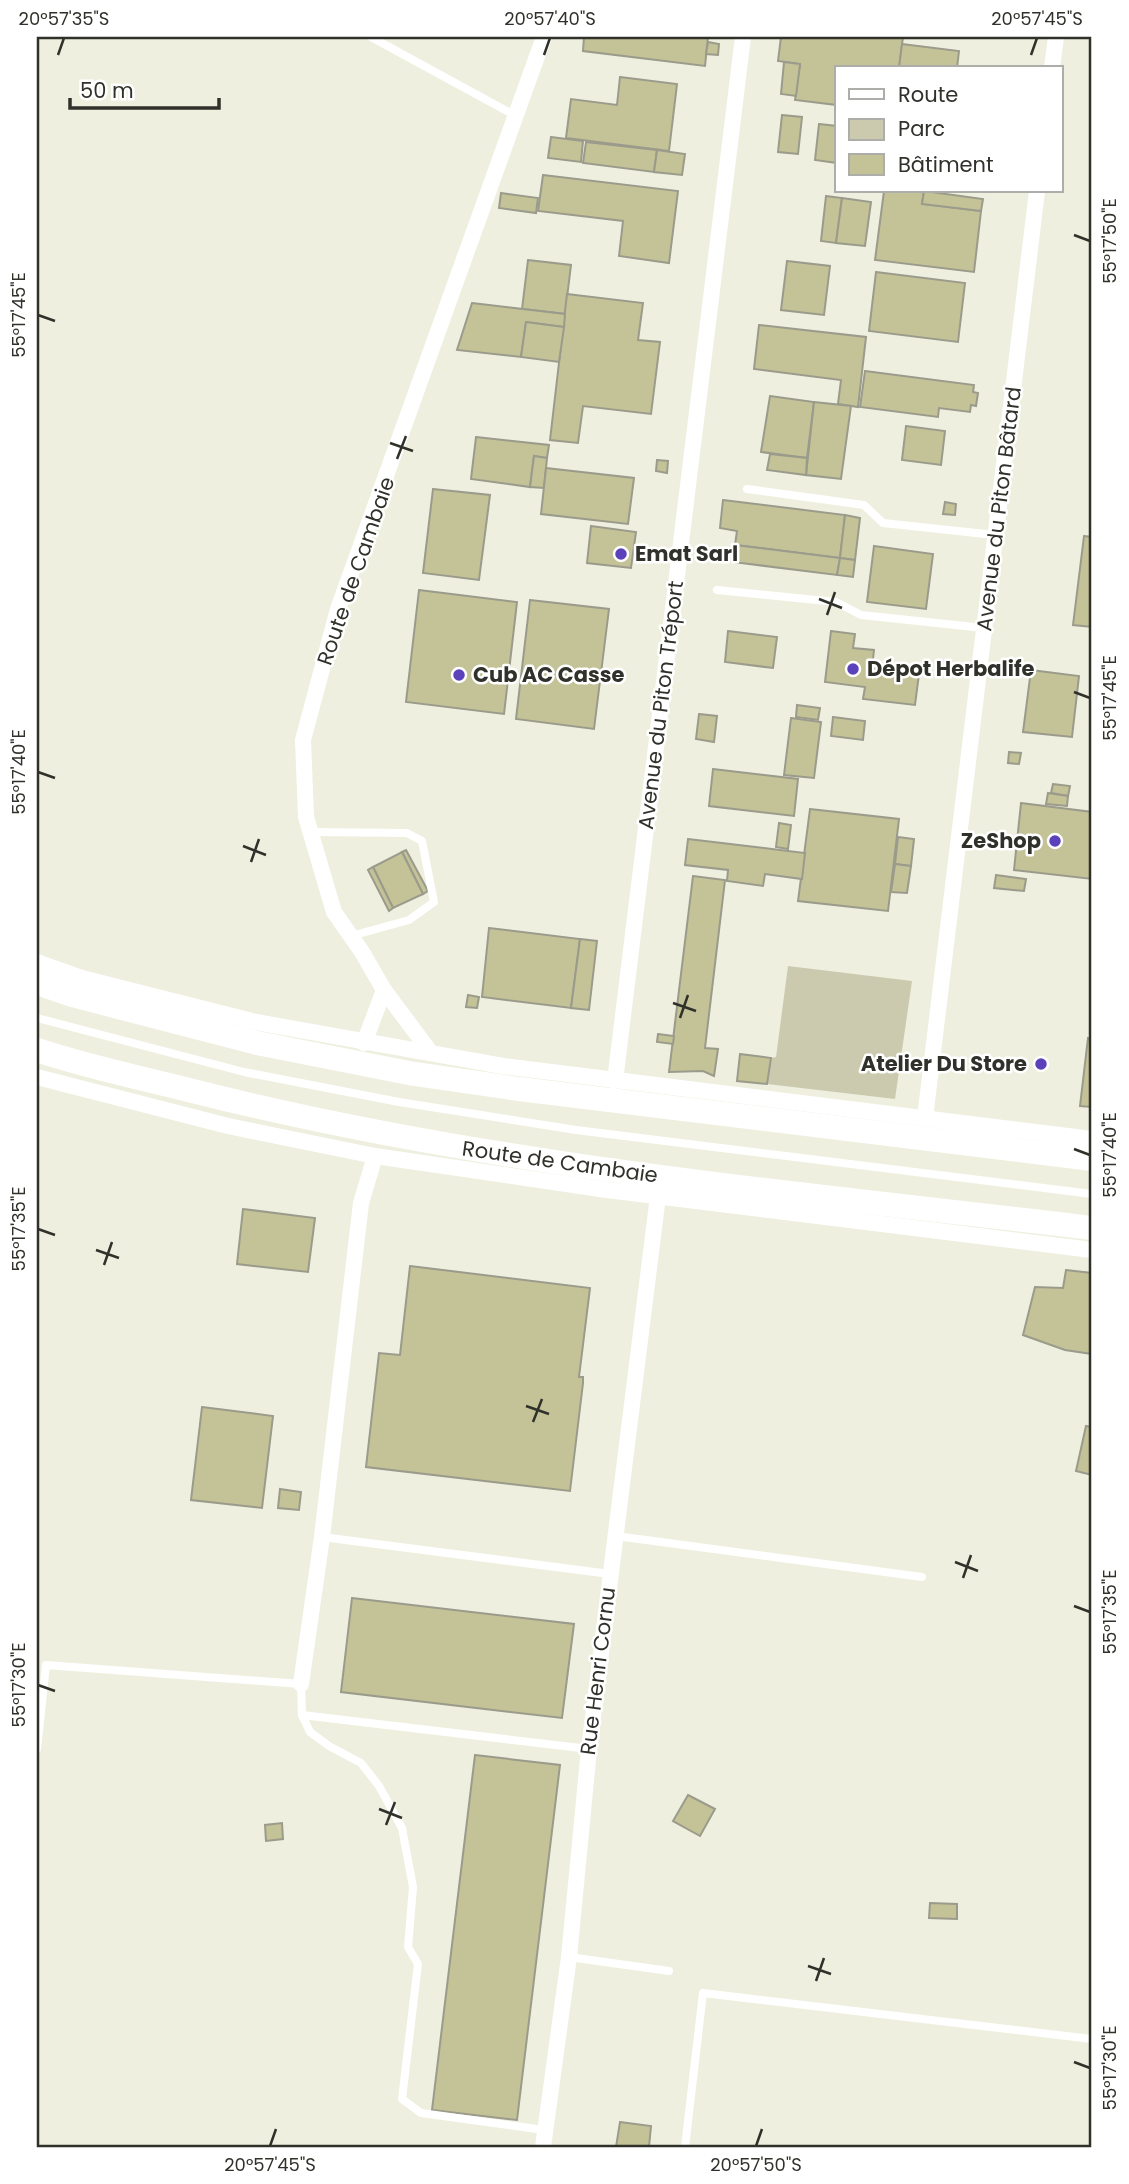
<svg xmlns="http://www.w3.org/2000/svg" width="1129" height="2184" font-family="Poppins,sans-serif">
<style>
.green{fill:#cbcaaf}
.building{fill:#c4c297;stroke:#9b9b8c;stroke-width:2}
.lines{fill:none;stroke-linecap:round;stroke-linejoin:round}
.service{stroke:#fff;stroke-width:8}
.minor{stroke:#fff;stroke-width:16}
.primary{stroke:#fff;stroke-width:24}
.ticks{fill:none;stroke:#31312b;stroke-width:2.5}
.poi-dot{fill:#5b42ba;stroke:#fff;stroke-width:2.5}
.labels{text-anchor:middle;stroke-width:5;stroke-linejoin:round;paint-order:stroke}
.street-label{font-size:21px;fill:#31312b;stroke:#fff}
.poi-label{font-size:21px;font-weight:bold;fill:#31312b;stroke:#fff;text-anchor:start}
.neatline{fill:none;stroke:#31312b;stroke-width:2.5}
.ticks-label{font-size:18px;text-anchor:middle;fill:#31312b}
</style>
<rect width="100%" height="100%" fill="#efefdf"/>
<path class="green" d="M788 966 912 981 895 1099 767 1084 771 1058 776 1057Z"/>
<g class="building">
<path d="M584 37H708L705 66 583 51Z"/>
<path d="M781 37H903L899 68H837V105L795 100 800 64 778 61Z"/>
<path d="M708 42 719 44 718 55 706 54Z"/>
<path d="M902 44 959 51 957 68H899Z"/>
<path d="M784 62 800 64 796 96 781 94Z"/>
<path d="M620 77 677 84 669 151 566 138 571 99 617 105Z"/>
<path d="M782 115 802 117 798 154 778 152Z"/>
<path d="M819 124 837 126V163L815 160Z"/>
<path d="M551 137 583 141 581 162 548 158Z"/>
<path d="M586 142 657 150 654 172 583 163Z"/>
<path d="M657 150 685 154 682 175 654 172Z"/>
<path d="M543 175 678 191 669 263 619 256 623 221 538 211Z"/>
<path d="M884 191H924L922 204 981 211 974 272 875 260Z"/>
<path d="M924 191 983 199 981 211 922 204Z"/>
<path d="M501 193 538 198 536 213 499 208Z"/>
<path d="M826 196 842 198 836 243 821 241Z"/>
<path d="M842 198 871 202 865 246 836 243Z"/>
<path d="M528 260 571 265 565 314 522 309Z"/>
<path d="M787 261 830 266 824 315 781 310Z"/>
<path d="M876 272 965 283 958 342 869 331Z"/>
<path d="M567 294 643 303 638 340 660 342 651 414 583 406 578 443 550 440Z"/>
<path d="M472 303 565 314 564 327 526 322 521 357 457 350Z"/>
<path d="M526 322 564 327 559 362 521 357Z"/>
<path d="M759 325 866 337 858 407 838 404 841 380 754 369Z"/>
<path d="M865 371 974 385 973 392 978 393 976 406 971 405 970 412 939 408 938 417 860 407Z"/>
<path d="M770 396 814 402 807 458 761 452Z"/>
<path d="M814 402 851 406 841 479 806 475Z"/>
<path d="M906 426 945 431 941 465 902 460Z"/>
<path d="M476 437 549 445 547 458 534 456 530 487 471 479Z"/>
<path d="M770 454 807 458 806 475 767 470Z"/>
<path d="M534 456 547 458 544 488 530 487Z"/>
<path d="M657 460 668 461 667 473 656 471Z"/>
<path d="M546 468 634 478 628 524 541 514Z"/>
<path d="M433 489 490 495 479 580 423 573Z"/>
<path d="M723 500 845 515 840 558 735 545 737 531 720 528Z"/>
<path d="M945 502 956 504 955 515 943 514Z"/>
<path d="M845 515 860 518 855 560 840 558Z"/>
<path d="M591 526 636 532 631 568 587 563Z"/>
<path d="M1084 536 1092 537V627L1073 625Z"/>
<path d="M735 545 840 558 837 575 733 562Z"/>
<path d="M874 546 933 554 926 609 867 602Z"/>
<path d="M840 558 855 560 853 577 837 575Z"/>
<path d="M419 590 517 602 504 714 406 702Z"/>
<path d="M530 600 609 609 594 729 516 719Z"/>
<path d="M728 631 777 637 773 668 725 662Z"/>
<path d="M831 631 855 634 853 648 874 650 872 668 919 674 915 705 863 699 865 687 825 682Z"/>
<path d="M1031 670 1079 676 1072 737 1023 732Z"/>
<path d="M797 705 820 708 818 720 796 717Z"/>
<path d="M699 714 717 716 714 742 696 739Z"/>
<path d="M833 717 865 721 863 740 831 736Z"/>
<path d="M791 718 821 722 814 778 784 775Z"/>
<path d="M1009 752 1021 753 1019 764 1008 763Z"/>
<path d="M713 769 798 779 794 816 709 806Z"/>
<path d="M1053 784 1070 786 1068 796 1051 793Z"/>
<path d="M1048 793 1068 796 1067 806 1046 804Z"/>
<path d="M1021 803 1092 812V879L1014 870Z"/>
<path d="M810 809 899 819 888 911 798 901Z"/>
<path d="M779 823 791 825 788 849 776 847Z"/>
<path d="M898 837 914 839 911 866 895 864Z"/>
<path d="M688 839 805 853 802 879 765 874 763 886 727 881 728 870 685 865Z"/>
<path d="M406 850 428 891 423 894 402 852Z"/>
<path d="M402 852 423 894 393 908 373 867Z"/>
<path d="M895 864 911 866 907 893 891 892Z"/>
<path d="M373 867 393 908 389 911 368 870Z"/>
<path d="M996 875 1026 879 1024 891 994 888Z"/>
<path d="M693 876 725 880 705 1048 718 1049 714 1076 703 1071 669 1072Z"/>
<path d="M489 928 580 939 571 1008 482 997Z"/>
<path d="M580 939 597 941 589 1010 571 1008Z"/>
<path d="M468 995 479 997 477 1008 466 1007Z"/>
<path d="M658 1034 674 1036 673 1044 657 1042Z"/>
<path d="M1088 1038 1092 1039V1107L1080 1106Z"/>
<path d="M740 1054 771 1058 767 1084 737 1081Z"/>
<path d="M243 1209 315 1218 308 1272 237 1264Z"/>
<path d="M410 1266 590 1288 579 1377H583V1383L570 1491 366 1467 379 1353 400 1355Z"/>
<path d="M1066 1270 1092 1273V1354L1065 1350 1023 1335 1035 1287 1063 1288Z"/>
<path d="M202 1407 273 1416 262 1508 191 1500Z"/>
<path d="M1086 1426 1092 1427V1475L1076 1471Z"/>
<path d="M280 1489 301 1492 299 1510 278 1508Z"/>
<path d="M352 1598 574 1624 562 1718 341 1692Z"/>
<path d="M475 1755 560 1765 517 2120 432 2110Z"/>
<path d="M688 1795 715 1809 700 1836 673 1821Z"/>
<path d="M282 1823 283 1839 266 1841 265 1825Z"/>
<path d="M930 1903 957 1904V1919L929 1918Z"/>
<path d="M620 2122 651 2126 649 2147H616Z"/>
</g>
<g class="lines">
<g class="service">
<path d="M371 37 516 116"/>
<path d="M747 489 864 505 883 523 995 535"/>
<path d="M717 590 836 602 861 615 984 628"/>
<path d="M311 832 407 833 422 841 434 902 409 920 351 936"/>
<path d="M37 1018 244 1072 399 1102 576 1130 1092 1194"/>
<path d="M616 1536 922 1577"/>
<path d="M322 1537 610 1574"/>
<path d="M302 1715 589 1749"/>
<path d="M37 1749 46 1665 301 1684 302 1715 310 1732 329 1746 361 1763 379 1786 402 1828 413 1887 408 1947 418 1964 402 2099 421 2113 544 2130"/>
<path d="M569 1957 669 1971"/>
<path d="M685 2147 703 1993 1092 2039"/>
</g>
<g class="minor">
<path d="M1052 68 1056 37"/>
<path d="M37 962 82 978 256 1022 503 1066 1092 1139"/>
<path d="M364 1043 384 990"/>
<path d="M431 1053 384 990 362 952 334 912 306 817 303 740 338 609 544 37"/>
<path d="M37 1077 228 1126 375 1156 607 1190 1092 1250"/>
<path d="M615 1081 743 37"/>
<path d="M925 1118 1037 191"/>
<path d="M301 1684 322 1537 361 1203 375 1156"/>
<path d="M543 2147 569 1957 589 1749 658 1196"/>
</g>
<g class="primary">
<path d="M37 983 72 995 257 1043 409 1073 519 1089 1092 1159"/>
<path d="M37 1050C88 1067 141 1078 193 1091 488 1166 791 1192 1092 1228"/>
</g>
</g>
<path class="ticks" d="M58 55 64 38M544 55 550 38M1031 55 1037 38M1074 235 1090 241M38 315 55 321M390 443 413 451M397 459 406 436M819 599 842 608M827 615 835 592M1074 692 1090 698M38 772 55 778M243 846 266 855M251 862 259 839M673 1003 696 1011M680 1018 688 995M1074 1149 1090 1155M38 1229 55 1235M96 1250 119 1258M104 1265 112 1242M526 1406 549 1414M533 1422 542 1399M955 1562 978 1571M963 1578 971 1555M1074 1606 1090 1612M38 1685 55 1691M379 1809 402 1818M386 1825 395 1802M808 1966 831 1974M816 1981 824 1958M1074 2062 1090 2068M270 2146 276 2129M756 2146 762 2129"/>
<g class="poi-dot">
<circle cx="621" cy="554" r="7"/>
<circle cx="853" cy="669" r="7"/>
<circle cx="459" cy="675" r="7"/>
<circle cx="1055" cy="841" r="7"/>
<circle cx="1041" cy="1064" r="7"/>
</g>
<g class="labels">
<g class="street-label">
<text transform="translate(999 509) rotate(-83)" y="7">Avenue du Piton Bâtard</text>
<text transform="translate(356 571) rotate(-71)" y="7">Route de Cambaie</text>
<text transform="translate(661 705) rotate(-83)" y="7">Avenue du Piton Tréport</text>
<text transform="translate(560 1162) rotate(8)" y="7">Route de Cambaie</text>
<text transform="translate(598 1671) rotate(-83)" y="7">Rue Henri Cornu</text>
</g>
<g class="poi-label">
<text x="635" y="561">Emat Sarl</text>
<text x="867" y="676">Dépot Herbalife</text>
<text x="473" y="682">Cub AC Casse</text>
<text x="1041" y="848" text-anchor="end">ZeShop</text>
<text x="1027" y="1071" text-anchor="end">Atelier Du Store</text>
</g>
</g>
<rect width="1129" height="2184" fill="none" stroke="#ffffff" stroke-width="77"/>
<rect x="835" y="66" width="228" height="126" fill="#ffffff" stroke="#adadaa" stroke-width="2"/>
<rect x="849" y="89" width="35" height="10" fill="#ffffff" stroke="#adadaa" stroke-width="2"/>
<text x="898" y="102" font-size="21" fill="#31312b">Route</text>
<rect x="849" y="119" width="35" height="21" fill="#cbcaaf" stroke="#adadaa" stroke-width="2"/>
<text x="898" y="136" font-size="21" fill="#31312b">Parc</text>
<rect x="849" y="154" width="35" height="21" fill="#c4c297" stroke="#adadaa" stroke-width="2"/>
<text x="898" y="172" font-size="21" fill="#31312b">Bâtiment</text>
<path d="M70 98v10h149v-10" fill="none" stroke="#31312b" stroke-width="3.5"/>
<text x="80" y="98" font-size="21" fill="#31312b" stroke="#ffffff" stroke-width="5" paint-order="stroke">50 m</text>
<rect x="38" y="38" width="1052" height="2108" class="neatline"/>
<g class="ticks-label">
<text x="64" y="25">20°57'35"S</text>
<text x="550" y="25">20°57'40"S</text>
<text x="1037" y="25">20°57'45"S</text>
<text transform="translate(1110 241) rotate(-90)" y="6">55°17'50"E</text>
<text transform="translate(19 315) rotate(-90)" y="6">55°17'45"E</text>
<text transform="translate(1110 698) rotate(-90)" y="6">55°17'45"E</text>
<text transform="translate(19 772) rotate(-90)" y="6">55°17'40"E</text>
<text transform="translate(1110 1155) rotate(-90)" y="6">55°17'40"E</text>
<text transform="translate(19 1229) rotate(-90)" y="6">55°17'35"E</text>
<text transform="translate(1110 1612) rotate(-90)" y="6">55°17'35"E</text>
<text transform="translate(19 1685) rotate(-90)" y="6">55°17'30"E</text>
<text transform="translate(1110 2068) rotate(-90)" y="6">55°17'30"E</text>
<text x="270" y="2171">20°57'45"S</text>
<text x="756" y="2171">20°57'50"S</text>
</g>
</svg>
